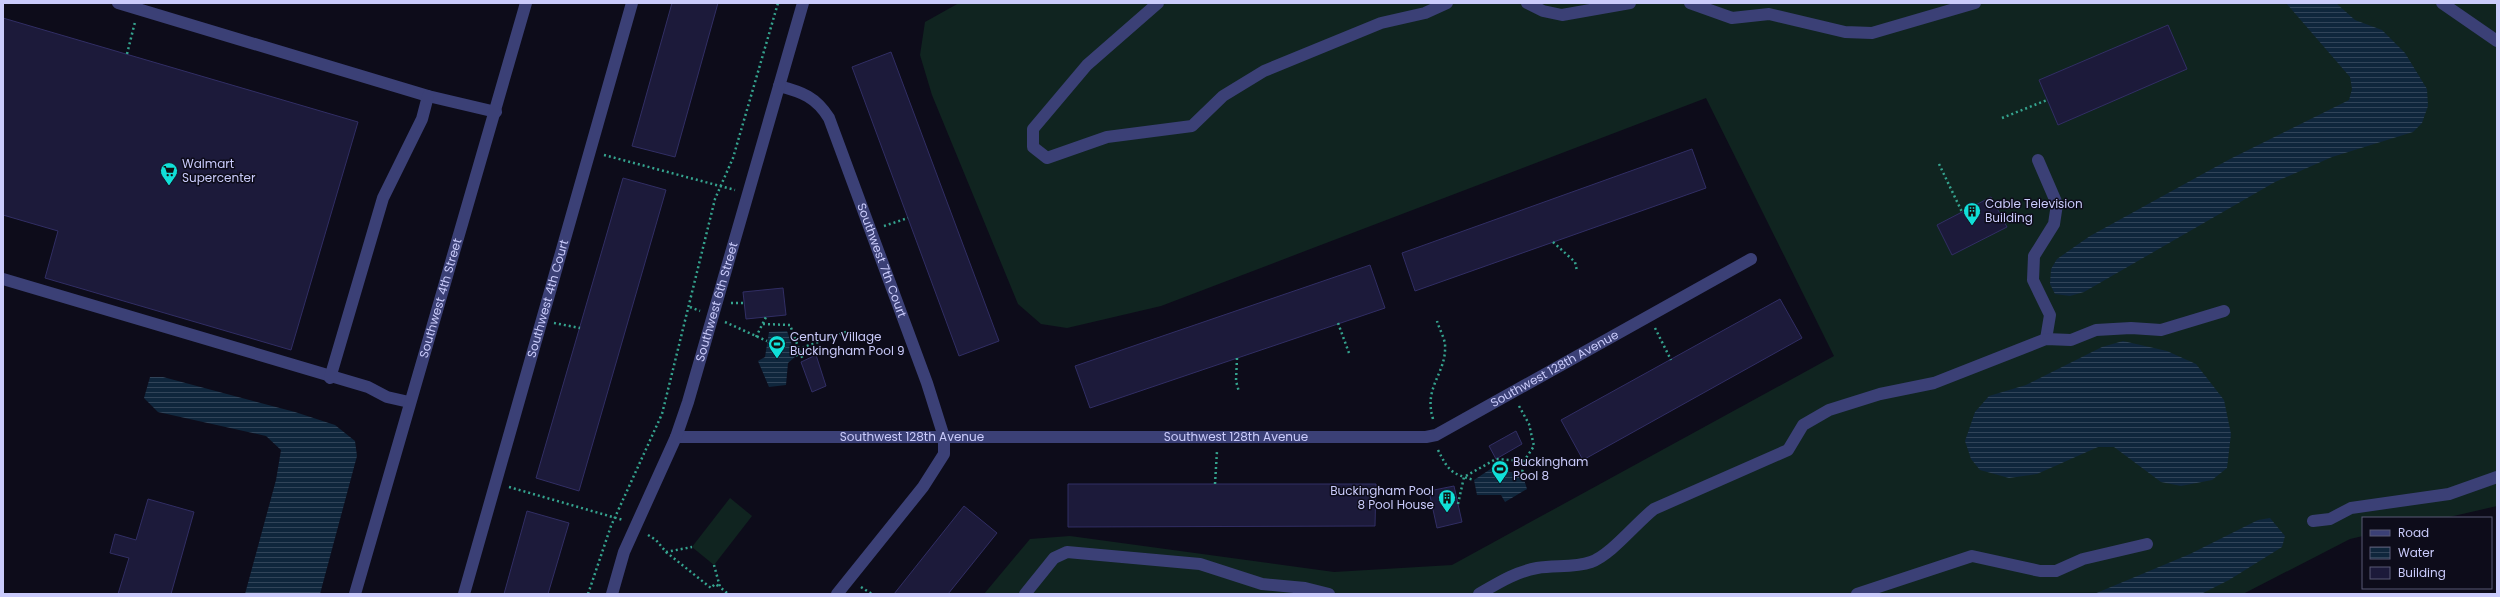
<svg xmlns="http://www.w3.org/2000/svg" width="2500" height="597" font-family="Poppins,sans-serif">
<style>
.grass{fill:#102420}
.water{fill:url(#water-rules)}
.building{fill:#1c1a3a;stroke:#312e64}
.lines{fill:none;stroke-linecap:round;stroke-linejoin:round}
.path{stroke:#35a38e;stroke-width:2.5;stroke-dasharray:2 3;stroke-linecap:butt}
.minor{stroke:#3b4076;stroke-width:12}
.labels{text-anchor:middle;stroke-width:3;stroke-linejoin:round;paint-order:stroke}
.poi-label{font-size:12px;fill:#cacbfb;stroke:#0d0c1a;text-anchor:start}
.street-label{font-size:12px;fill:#cacbfb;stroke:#0d0c1a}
</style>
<defs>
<pattern id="water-rules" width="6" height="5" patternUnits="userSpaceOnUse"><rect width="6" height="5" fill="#0f263c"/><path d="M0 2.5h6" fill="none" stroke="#314459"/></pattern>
</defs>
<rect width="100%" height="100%" fill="#0d0c1a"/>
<g class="grass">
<path d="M959 3H2497V506L2445 518H2363V536L2350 539 2243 594H984L1030 539 1070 536 1334 572 1452 565 1834 356 1706 98 1161 306 1067 328 1041 324 1018 304 932 95 920 55 925 22Z"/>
<path d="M730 498 752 516 714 565 692 547Z"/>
</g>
<g class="water">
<path d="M2286 3H2336L2355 20 2382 30 2405 53 2427 89 2428 106 2422 123 2413 132 2332 157 2275 182 2084 292 2070 296 2055 294 2050 284 2051 269 2057 259 2090 236 2230 159 2349 100 2352 89 2350 77Z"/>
<path d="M787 331 796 356 788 363 786 385 769 387 758 361 765 357 769 332Z"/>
<path d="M2123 341 2167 351 2196 364 2224 400 2231 434 2227 468 2212 480 2181 486 2161 482 2114 447H2098L2037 474 2009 478 1980 470 1971 459 1965 441 1975 412 1989 396 2026 385 2102 347Z"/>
<path d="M150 377H163L295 412 335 425 355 441 357 456 320 594H245L276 480 281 450 266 436 158 412 144 398Z"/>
<path d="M1495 466 1501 472 1522 473 1527 489 1505 502 1501 495H1477L1474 480Z"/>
<path d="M2270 518 2285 536 2282 547 2229 580 2201 594H2094L2190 554 2258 520Z"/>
</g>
<g class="building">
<path d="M672 3H718L675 157 632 146Z"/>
<path d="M3 18 358 122 291 350 45 278 58 231 3 215Z"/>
<path d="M2168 25 2187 69 2058 125 2039 80Z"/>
<path d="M891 52 999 341 959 356 852 67Z"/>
<path d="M1692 149 1706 188 1415 291 1402 253Z"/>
<path d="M623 178 666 190 579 491 536 478Z"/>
<path d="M1991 197 2007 227 1952 255 1937 225Z"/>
<path d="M1370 265 1385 308 1090 408 1075 366Z"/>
<path d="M783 288 786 315 746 319 743 292Z"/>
<path d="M1780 299 1802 338 1583 460 1561 420Z"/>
<path d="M816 355 826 386 812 392 801 362Z"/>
<path d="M1516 431 1522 444 1496 459 1489 446Z"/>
<path d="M1068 484H1376L1375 526 1068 527Z"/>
<path d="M1454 486 1462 522 1437 528 1429 491Z"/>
<path d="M148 499 194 512 171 594H118L129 558 110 553 115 534 136 540Z"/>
<path d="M964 506 997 533 948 594H894Z"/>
<path d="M527 511 569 523 548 594H504Z"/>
</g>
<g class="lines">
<g class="path">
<path d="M127 54 135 22"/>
<path d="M2002 118 2047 100"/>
<path d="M604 155 735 190"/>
<path d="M1939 164 1962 212"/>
<path d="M884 226 908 218"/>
<path d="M1553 242 1575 262 1577 271"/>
<path d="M731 303H745"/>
<path d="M690 307 700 311"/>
<path d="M725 322 767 341"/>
<path d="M554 323 580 328"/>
<path d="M1338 323 1349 353"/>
<path d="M763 324 790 325 803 360"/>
<path d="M1655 328 1671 360"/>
<path d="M756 337 766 317"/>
<path d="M796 356 804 347 846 332"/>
<path d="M1237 358 1236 381 1239 392"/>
<path d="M1519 406 1529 424 1534 446 1524 461 1522 473"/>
<path d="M1433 419C1423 386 1447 374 1445 344 1444 337 1439 328 1437 321"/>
<path d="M1438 450C1448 470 1451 474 1474 480"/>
<path d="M1215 484 1217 451"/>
<path d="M509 487 623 520"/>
<path d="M1458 504 1464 477 1496 459 1524 461"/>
<path d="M648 535 656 540 666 552 692 547"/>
<path d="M666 552 711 588 715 584 720 587"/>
<path d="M714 565 720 587 728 594"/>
<path d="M861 587 872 594"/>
<path d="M588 594 611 526 662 414 715 199 733 158 778 3"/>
</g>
<g class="minor">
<path d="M118 3 428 96 496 112"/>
<path d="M1158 3 1087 65 1033 129V147L1047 158 1107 137 1192 126 1223 96 1264 71 1381 23 1425 13 1447 3"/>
<path d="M1527 3 1543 11 1562 15 1630 3"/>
<path d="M1690 3 1732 18 1769 14 1845 32 1872 33 1975 3"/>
<path d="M2442 3 2497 41"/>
<path id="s1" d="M779 86C802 92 816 97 829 118L927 383 944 437V454L923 487 837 594"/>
<path d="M2038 160 2057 204 2054 224 2034 256 2033 280 2050 315 2046 339"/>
<path d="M3 279 368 387 387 397 409 402"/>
<path d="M330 378 383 198 422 119 428 96"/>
<path id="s2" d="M676 437H1426L1436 435 1751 259"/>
<path d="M2313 521 2330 519 2351 508 2449 494 2497 477"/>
<path id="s3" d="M355 594 526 3"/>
<path id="s4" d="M464 594 632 3"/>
<path id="s5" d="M612 594 624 552 676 437 688 402 803 3"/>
<path d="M1025 594 1054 558 1067 552 1200 564 1262 584 1305 588 1329 594"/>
<path d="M1479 594C1498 583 1515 572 1537 568 1555 565 1574 568 1591 562 1611 555 1636 523 1654 509L1788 450 1803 425 1829 410 1880 394 1934 383 2046 339 2071 340 2096 330 2131 328 2161 330 2224 311"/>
<path d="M1857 594 1972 556 2040 571H2056L2083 559 2147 544"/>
</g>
</g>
<defs>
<g id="supermarket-pin" transform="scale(0.9)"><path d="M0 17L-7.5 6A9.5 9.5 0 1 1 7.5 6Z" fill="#11dfd8" stroke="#0d0c1a"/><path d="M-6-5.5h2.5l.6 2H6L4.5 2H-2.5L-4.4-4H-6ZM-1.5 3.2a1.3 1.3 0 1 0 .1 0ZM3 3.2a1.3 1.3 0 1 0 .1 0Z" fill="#111"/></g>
<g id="building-pin" transform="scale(0.9)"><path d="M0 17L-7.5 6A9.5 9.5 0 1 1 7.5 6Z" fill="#11dfd8" stroke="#0d0c1a"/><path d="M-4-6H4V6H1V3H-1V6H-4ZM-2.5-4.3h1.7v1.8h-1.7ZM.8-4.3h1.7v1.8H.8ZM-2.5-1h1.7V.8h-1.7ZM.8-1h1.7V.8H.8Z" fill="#111"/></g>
<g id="stadium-pin" transform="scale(0.9)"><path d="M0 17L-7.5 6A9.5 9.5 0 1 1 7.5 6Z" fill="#11dfd8" stroke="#0d0c1a"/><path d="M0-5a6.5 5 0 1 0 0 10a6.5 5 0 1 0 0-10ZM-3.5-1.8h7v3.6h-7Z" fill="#111"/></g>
</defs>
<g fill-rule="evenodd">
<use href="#supermarket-pin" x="169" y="171"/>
<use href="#building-pin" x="1972" y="211"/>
<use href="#stadium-pin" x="777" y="344"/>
<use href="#stadium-pin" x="1500" y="469"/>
<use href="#building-pin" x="1447" y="498"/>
</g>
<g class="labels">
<g class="poi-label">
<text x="182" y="168">Walmart<tspan x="182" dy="14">Supercenter</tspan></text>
<text x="1985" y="208">Cable Television<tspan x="1985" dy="14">Building</tspan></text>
<text x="790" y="341">Century Village<tspan x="790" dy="14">Buckingham Pool 9</tspan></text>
<text x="1513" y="466">Buckingham<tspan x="1513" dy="14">Pool 8</tspan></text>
<text x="1434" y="495" text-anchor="end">Buckingham Pool<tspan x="1434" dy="14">8 Pool House</tspan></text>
</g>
<g class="street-label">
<text dy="4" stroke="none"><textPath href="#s1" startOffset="213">Southwest 7th Court</textPath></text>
<text dy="4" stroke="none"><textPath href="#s3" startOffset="308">Southwest 4th Street</textPath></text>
<text dy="4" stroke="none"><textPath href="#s4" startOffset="307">Southwest 4th Court</textPath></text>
<text dy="4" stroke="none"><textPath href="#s5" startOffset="311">Southwest 6th Street</textPath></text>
<text dy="4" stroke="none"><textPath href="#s2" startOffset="896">Southwest 128th Avenue</textPath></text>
<text dy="4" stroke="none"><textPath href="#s2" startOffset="560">Southwest 128th Avenue</textPath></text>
<text dy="4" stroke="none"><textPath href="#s2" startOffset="236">Southwest 128th Avenue</textPath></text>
</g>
</g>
<rect width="2500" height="597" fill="none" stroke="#cacbfb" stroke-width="8"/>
<rect x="2362" y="517" width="130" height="72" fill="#0d0c1a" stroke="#595874"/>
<rect x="2370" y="530" width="20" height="6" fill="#3b4076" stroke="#595874"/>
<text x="2398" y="537" font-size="12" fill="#cacbfb">Road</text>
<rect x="2370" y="547" width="20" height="12" fill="url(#water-rules)" stroke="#595874"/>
<text x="2398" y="557" font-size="12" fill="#cacbfb">Water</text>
<rect x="2370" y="567" width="20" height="12" fill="#1c1a3a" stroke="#595874"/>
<text x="2398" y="577" font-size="12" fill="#cacbfb">Building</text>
</svg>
